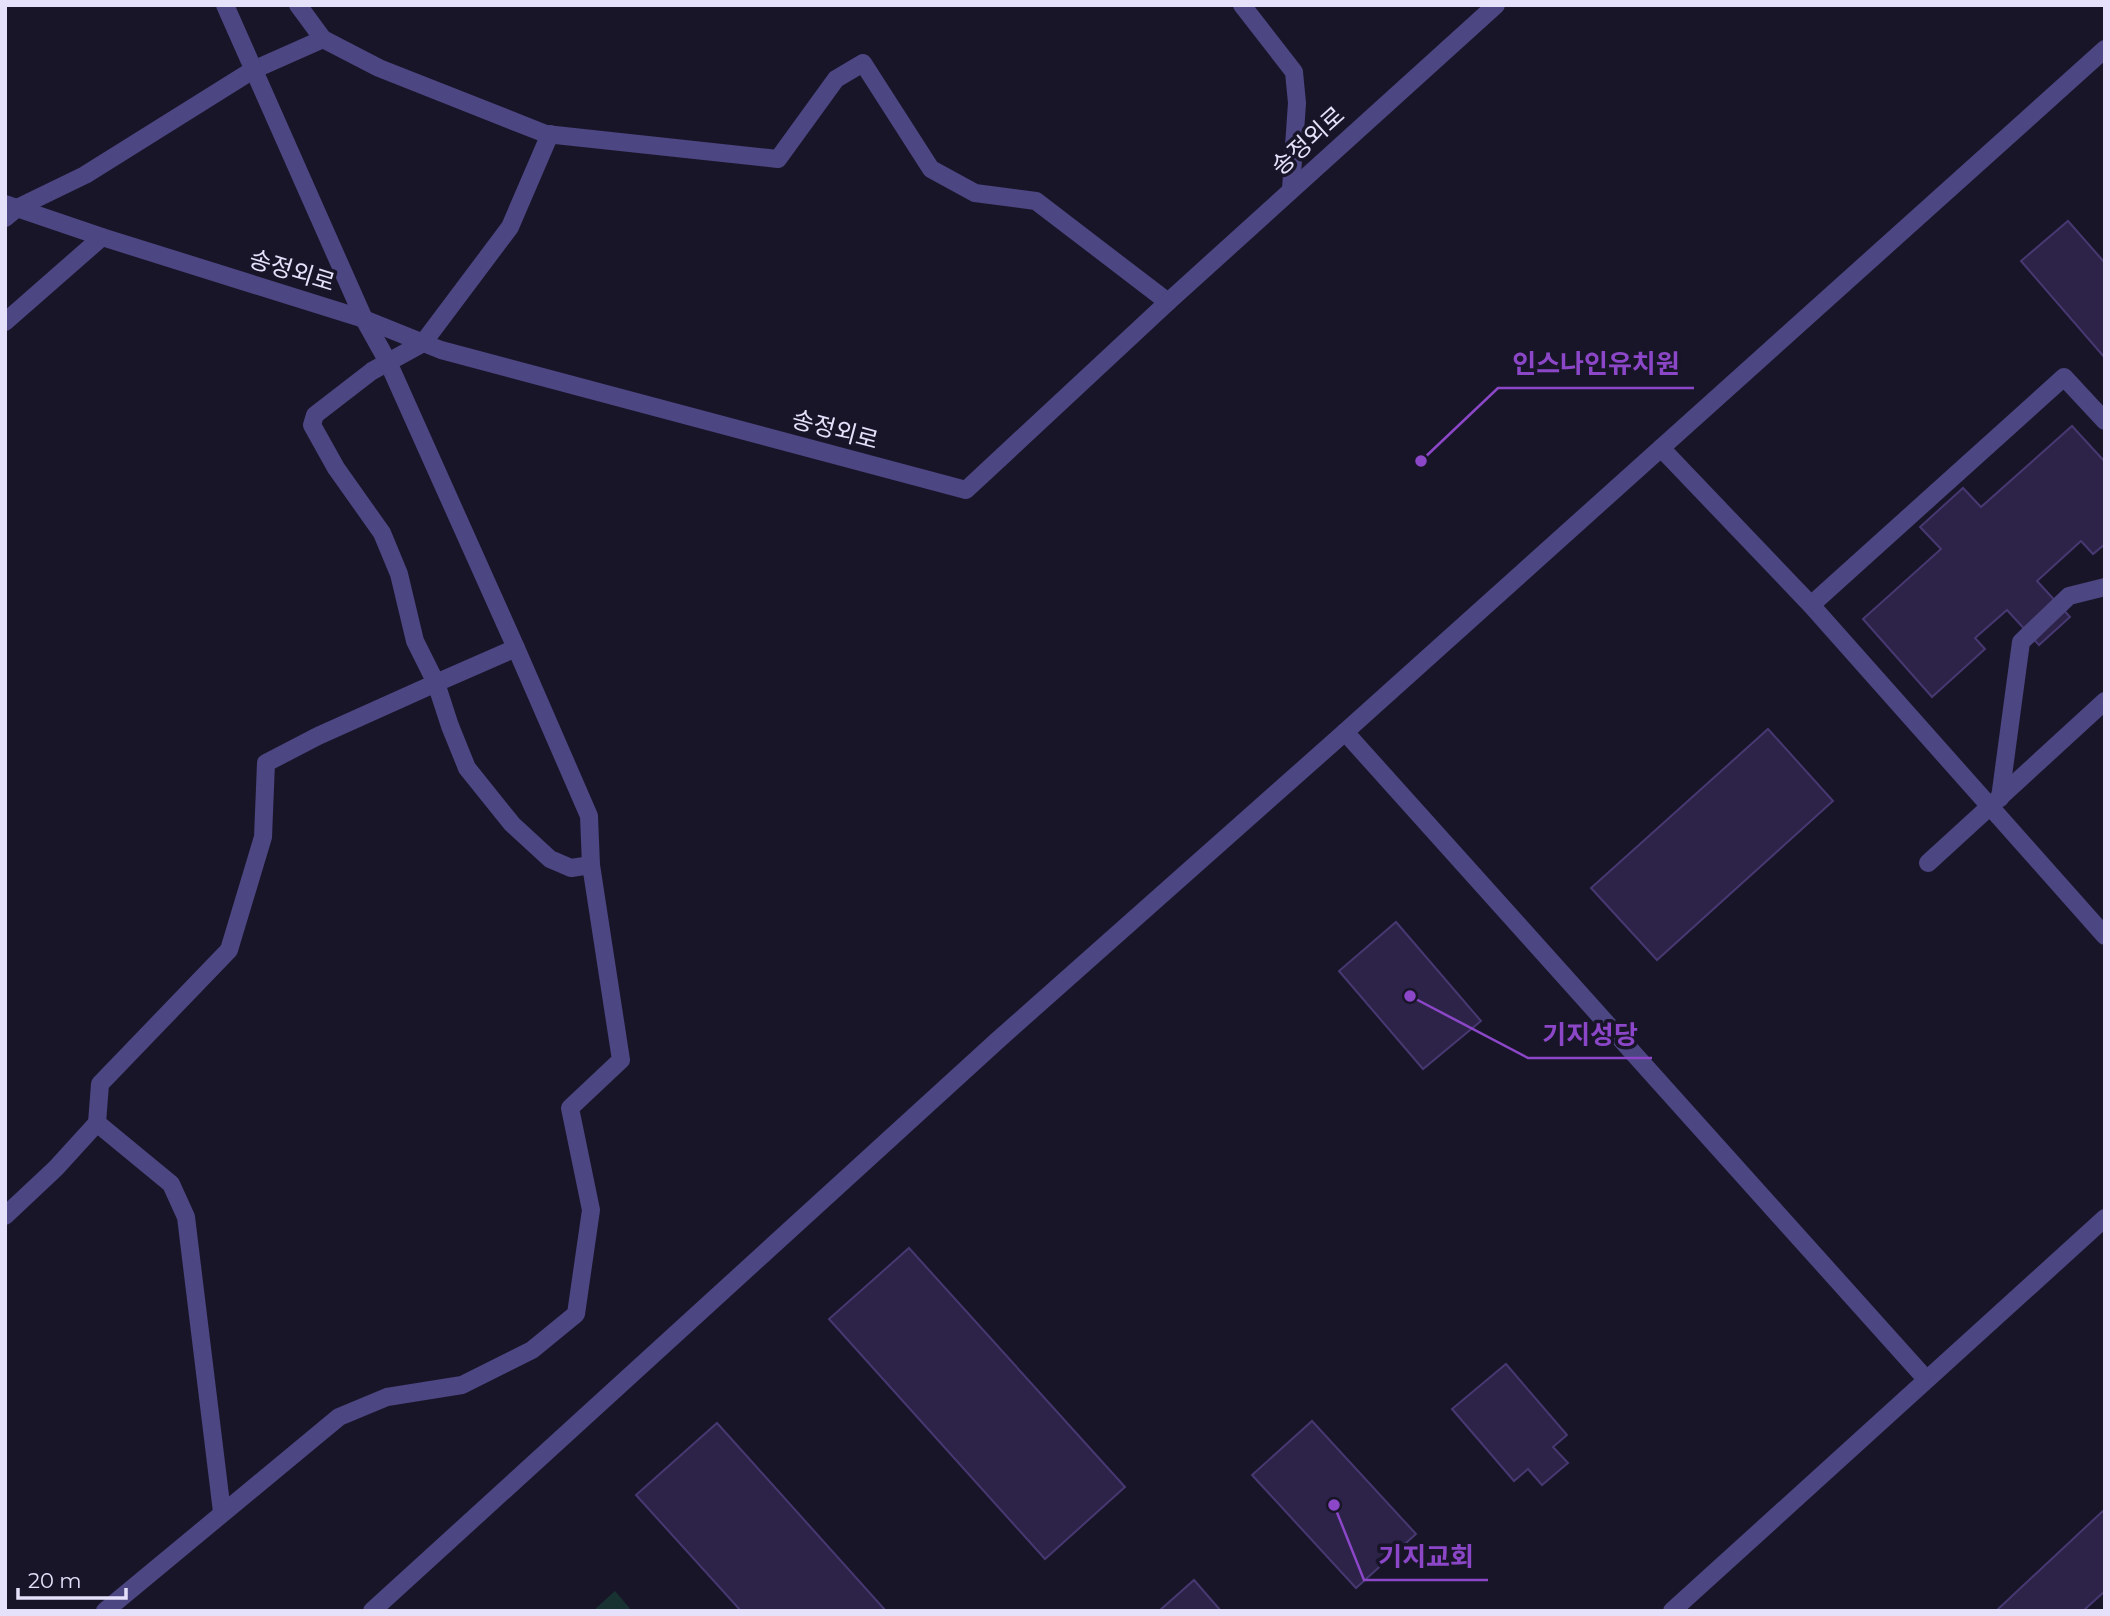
<svg xmlns="http://www.w3.org/2000/svg" width="2110" height="1616" font-family="Montserrat,'Noto Sans KR',sans-serif">
<style>
.green{fill:#183232}
.building{fill:#2d2348;stroke:#473871;stroke-width:2}
.lines{fill:none;stroke-linecap:round;stroke-linejoin:round}
.minor{stroke:#4c4682;stroke-width:18}
.labels{text-anchor:middle;stroke-width:7;stroke-linejoin:round;paint-order:stroke}
.street-label{font-size:24px;fill:#e5e1fb;stroke:#191529}
.leader{fill:none;stroke:#8b47c8;stroke-width:2.5}
.callout-dot{fill:#8b47c8;stroke:#191529;stroke-width:2.5}
.callout-label{font-size:26px;text-anchor:middle;font-weight:bold;fill:#8b47c8;stroke:#191529;stroke-width:7;stroke-linejoin:round;paint-order:stroke}
</style>
<rect width="100%" height="100%" fill="#191529"/>
<path class="green" d="M615 1591 632 1611H593Z"/>
<g class="building">
<path d="M2068 221 2105 263V358L2021 261Z"/>
<path d="M2072 426 2105 462V544L2093 554 2081 541 2037 581 2070 617 2039 645 2007 610 1975 638 1985 649 1932 697 1863 619 1941 549 1920 527 1963 488 1981 507Z"/>
<path d="M1768 729 1833 801 1657 960 1591 888Z"/>
<path d="M1396 922 1481 1021 1423 1069 1339 971Z"/>
<path d="M909 1248 1125 1487 1045 1559 829 1319Z"/>
<path d="M1506 1364 1567 1435 1553 1447 1568 1463 1542 1485 1528 1469 1514 1481 1452 1409Z"/>
<path d="M1312 1421 1416 1534 1356 1588 1252 1475Z"/>
<path d="M717 1423 886 1611H741L636 1495Z"/>
<path d="M2105 1509V1591L2083 1611H1996Z"/>
<path d="M1194 1580 1221 1611H1159Z"/>
</g>
<g class="lines">
<g class="minor">
<path d="M298 5 323 39 379 68 546 134 778 159 836 79 863 63 931 169 975 193 1036 201 1168 302"/>
<path d="M1242 5 1294 72 1297 103 1291 189"/>
<path d="M5 204 102 237 364 319 441 350 966 490 1168 302 1496 5"/>
<path d="M5 218 17 208 85 175 253 70 323 39"/>
<path d="M5 322 102 237"/>
<path d="M2105 421 2064 377 1811 605 2105 936"/>
<path d="M1661 448 1811 605"/>
<path d="M516 648 436 683 415 641 399 574 382 533 336 468 312 425 315 415 372 371 423 343 510 227 550 134"/>
<path d="M1345 732 1926 1379"/>
<path d="M2000 798 2021 642 2069 596 2105 587"/>
<path d="M1928 863 2105 701"/>
<path d="M5 1216 56 1168 97 1123"/>
<path d="M222 1512 186 1217 171 1184 97 1123 100 1084 229 950 263 837 266 763 318 736 436 683 450 726 467 768 512 824 550 859 571 868 591 865"/>
<path d="M105 1611 339 1417 387 1397 462 1385 532 1350 576 1314 591 1210 570 1108 621 1060 591 865 589 816 516 648 388 362 364 319 225 5"/>
<path d="M372 1611 998 1040 1345 732 2105 49"/>
<path d="M1672 1611 2105 1218"/>
</g>
</g>
<g class="labels">
<g class="street-label">
<text transform="translate(1308 141) rotate(-42)" y="8">송정외로</text>
<text transform="translate(292 271) rotate(17)" y="8">송정외로</text>
<text transform="translate(835 430) rotate(15)" y="8">송정외로</text>
</g>
</g>
<path class="leader" d="M1421 461L1498 388H1694M1410 996L1528 1058H1652M1334 1505L1364 1580H1488"/>
<g class="callout-dot">
<circle cx="1421" cy="461" r="7"/>
<circle cx="1410" cy="996" r="7"/>
<circle cx="1334" cy="1505" r="7"/>
</g>
<g class="callout-label">
<text x="1596" y="373">인스나인유치원</text>
<text x="1590" y="1044">기지성당</text>
<text x="1426" y="1566">기지교회</text>
</g>
<rect width="2110" height="1616" fill="none" stroke="#e5e1fb" stroke-width="14"/>
<path d="M18 1588v10h108v-10" fill="none" stroke="#e5e1fb" stroke-width="3.5"/>
<text x="28" y="1588" font-size="21" fill="#e5e1fb" stroke="#191529" stroke-width="5" paint-order="stroke">20 m</text>
</svg>
